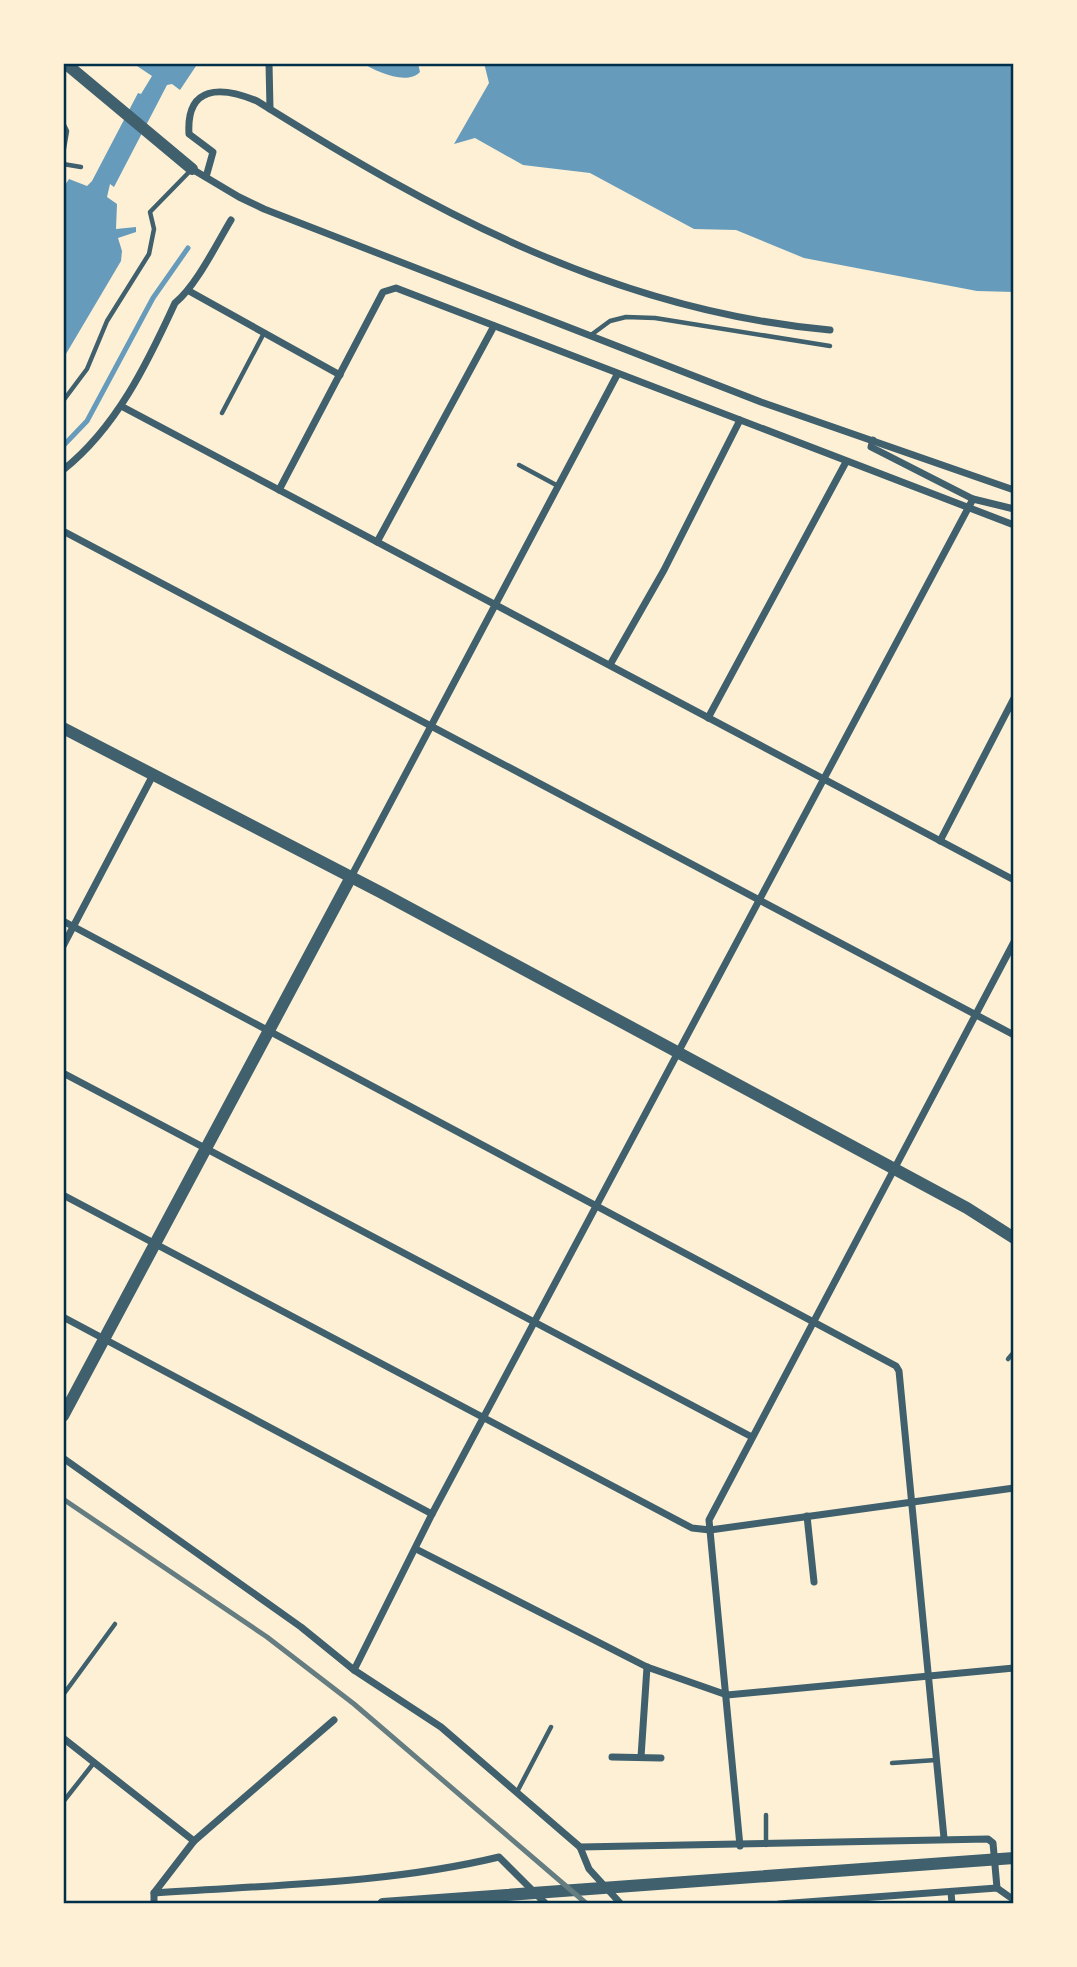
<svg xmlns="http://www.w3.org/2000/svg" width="1077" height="1967" font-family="'Exo 2',sans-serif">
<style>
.water{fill:#669bbc}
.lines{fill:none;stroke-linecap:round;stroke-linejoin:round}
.stream{stroke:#669bbc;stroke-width:5}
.service{stroke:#3f606c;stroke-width:4.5}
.minor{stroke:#3f606c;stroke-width:7}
.tertiary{stroke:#3f606c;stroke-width:12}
.rail{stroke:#657d81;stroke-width:5}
.neatline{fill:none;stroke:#003049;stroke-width:2.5}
</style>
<rect width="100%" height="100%" fill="#fdf0d5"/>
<g class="water">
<path d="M139 63H198L180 90 172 84 167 85 114 187 110 184 107 197 117 204 116 229 136 227V232L118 238 122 251 121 261 63 359V188L69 179 87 186 92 181 138 93 141 94 152 76 137 66Z"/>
<path d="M362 63H418L420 72C406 86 376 71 362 63Z"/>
<path d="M484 63H1014V292L977 291 804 258 736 230 694 229 590 173 523 165 475 138 454 144 489 83Z"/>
</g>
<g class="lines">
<path class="stream" d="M63 446 87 421 153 298 188 248"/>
<g class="service">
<path d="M63 123 67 131 63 154"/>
<path d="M63 164 81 167"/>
<path d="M591 335 610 321 626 317 655 318 830 346"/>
<path d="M63 401 87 369 107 321 149 254 154 229 150 212 192 169"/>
<path d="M222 413 264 333"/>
<path d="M519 465 558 486"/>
<path d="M1008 1359 1014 1352"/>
<path d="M63 1695 115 1624"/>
<path d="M892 1763 936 1760"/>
<path d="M517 1792 551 1727"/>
<path d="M63 1802 93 1764"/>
<path d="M766 1815V1845"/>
</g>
<g class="minor">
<path d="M269 63 270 109"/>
<path d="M192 169 239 197 264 209 761 402 1014 490"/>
<path d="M206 177 213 152 189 134C186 85 221 86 257 101 436 213 615 311 830 330"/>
<path d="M189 291 340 375"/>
<path d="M121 406 1014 880"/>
<path d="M873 440 871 447 973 499 1014 509"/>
<path d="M63 470C116 428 147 364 175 303 196 286 216 245 231 220"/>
<path d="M279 490 383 292 396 288 1014 525"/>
<path d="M63 531 1014 1035"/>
<path d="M377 542 494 326"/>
<path d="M611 663 664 570 740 420"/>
<path d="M708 718 846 462"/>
<path d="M940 841 1014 698"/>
<path d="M351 877 617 375"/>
<path d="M63 921 896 1366 899 1371 944 1838"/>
<path d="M63 946 153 775"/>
<path d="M63 1073 752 1437"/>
<path d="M63 1195 692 1528 710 1530 1014 1488"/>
<path d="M63 1317 432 1514"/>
<path d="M63 1458 301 1627 354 1670 441 1727 580 1847 988 1839 993 1843 997 1888"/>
<path d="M807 1516 814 1582"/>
<path d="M416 1549 647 1667 727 1695 1014 1668"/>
<path d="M354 1670 432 1514 973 499"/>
<path d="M63 1738 194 1841 154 1893V1904"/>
<path d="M612 1757 661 1758"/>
<path d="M641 1757 647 1667"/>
<path d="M194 1841 334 1720"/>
<path d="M740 1846 709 1520 1014 942"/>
<path d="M580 1847 589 1869 621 1904"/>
<path d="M951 1892 952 1904"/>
<path d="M154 1893C268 1885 387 1884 499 1857L546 1904"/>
<path d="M779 1904 997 1888 1014 1900"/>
</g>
<g class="tertiary">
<path d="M65 63 192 169"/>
<path d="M63 728 380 892 967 1208 1014 1238"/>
<path d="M63 1416 351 877"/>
<path d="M383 1904 1014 1858"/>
</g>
<path class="rail" d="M63 1499 267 1637 354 1704 587 1904"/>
</g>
<rect width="1077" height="1967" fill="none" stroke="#fdf0d5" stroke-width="130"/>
<rect x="65" y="65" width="947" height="1837" class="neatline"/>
</svg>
